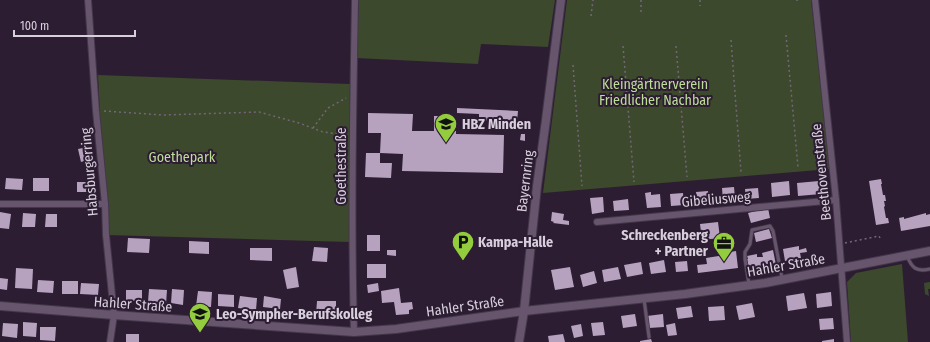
<svg xmlns="http://www.w3.org/2000/svg" width="930" height="342" font-family="'Fira Sans Condensed',sans-serif">
<style>
.green{fill:#3c492d}
.building{fill:#b6a2be}
.lines{fill:none;stroke-linecap:round;stroke-linejoin:round}
.service-casing{stroke:#443749;stroke-width:4.5}
.minor-casing{stroke:#443749;stroke-width:8}
.tertiary-casing{stroke:#443749;stroke-width:10}
.path{stroke:#746679;stroke-width:1.5;stroke-dasharray:2 3;stroke-linecap:butt}
.service{stroke:#66556d;stroke-width:3}
.minor{stroke:#66556d;stroke-width:6}
.tertiary{stroke:#66556d;stroke-width:8}
.labels{text-anchor:middle;stroke-width:4;stroke-linejoin:round;paint-order:stroke}
.park-label{font-size:14px;fill:#bcde97;stroke:#2d1d33}
.poi-label{font-size:14px;font-weight:bold;fill:#d8cfdd;stroke:#2d1d33;text-anchor:start}
.street-label{font-size:14px;fill:#d8cfdd;stroke:#2d1d33}
</style>
<rect width="100%" height="100%" fill="#2d1d33"/>
<g class="green">
<path d="M359 0H555L548 47 481 44 478 64 356 58Z"/>
<path d="M567 0H811L830 169 543 193Z"/>
<path d="M98 75 350 84 349 242 106 235Z"/>
<path d="M902 264 908 342H851L847 282 856 273Z"/>
<path d="M930 282V289H928L929 296 925 294 924 283Z"/>
</g>
<g class="building">
<path d="M457 108 518 111 517 122 479 120V114L457 113Z"/>
<path d="M368 113 413 114 412 131H434V116H452V131H456V134L504 135 503 173 402 171 403 154 380 153 381 133H368Z"/>
<path d="M521 134H525V141L520 140Z"/>
<path d="M88 147 91 159 81 162 78 149Z"/>
<path d="M366 153H380V163H392L391 178 365 177Z"/>
<path d="M6 178 23 179 22 190 5 189Z"/>
<rect x="33" y="178" width="16" height="13"/>
<path d="M881 179 882 184H881L883 195H885L886 201H884L885 206 884 207 886 218H888L889 223 876 225 869 181Z"/>
<path d="M789 181 790 195 772 197 771 183Z"/>
<path d="M819 181 821 194 798 196 797 183Z"/>
<rect x="77" y="182" width="18" height="10"/>
<path d="M734 187 735 198 730 199V201H723L722 188Z"/>
<path d="M758 188 759 198 746 199 745 189Z"/>
<path d="M708 191 709 203 697 204 696 192Z"/>
<path d="M651 192V195L660 194 661 207 647 208 645 193Z"/>
<path d="M683 193 684 205 671 206 670 194Z"/>
<path d="M603 197 604 212 592 214 590 198Z"/>
<path d="M628 199 629 210 614 211 613 201Z"/>
<path d="M768 208 770 218 751 223 748 213Z"/>
<path d="M0 212 11 214 9 229 0 228Z"/>
<path d="M552 212 564 214 563 220 569 221V225L553 223 554 222 551 221Z"/>
<path d="M23 213 36 214 35 227H22Z"/>
<path d="M926 213V215L930 214V226L901 231 899 218 904 217V219Z"/>
<path d="M46 214H57V227H45Z"/>
<path d="M718 222 720 238 702 240 700 224Z"/>
<path d="M769 229 772 238 756 242 754 233Z"/>
<rect x="367" y="235" width="13" height="16"/>
<path d="M128 238 150 239 149 253 127 252Z"/>
<path d="M189 241 209 242V254L189 253Z"/>
<path d="M799 246V250L806 248 807 252 800 253 801 258 795 259 796 262 791 263 790 260 785 261 783 249Z"/>
<path d="M314 247 328 248 327 262 312 261Z"/>
<path d="M250 248H272V261L250 260Z"/>
<path d="M387 250H396V256L387 255Z"/>
<path d="M773 250 776 265 762 268V271L750 273 747 259H748L747 256 757 254V257H763L762 253Z"/>
<path d="M736 251 738 268 698 273 697 265 707 264 706 258 725 255 724 253Z"/>
<path d="M664 260 666 272 651 274 649 263Z"/>
<path d="M687 261 688 271 676 272 675 262Z"/>
<path d="M641 262 643 274 627 277 624 265Z"/>
<rect x="367" y="264" width="19" height="14"/>
<path d="M296 267 299 287 287 289 283 270Z"/>
<path d="M570 267 574 287 555 290 551 270Z"/>
<path d="M618 267 621 279 604 282 602 270Z"/>
<path d="M16 268 33 269 32 289 15 288Z"/>
<path d="M594 271 597 283 583 287 580 275Z"/>
<path d="M0 278 8 279 7 290 0 289Z"/>
<path d="M38 280 54 281 53 293 37 292Z"/>
<rect x="62" y="281" width="16" height="13"/>
<path d="M81 283 99 284 98 295 80 294Z"/>
<path d="M378 283 379 291 368 293 367 285Z"/>
<path d="M399 288 401 303 412 302 413 309 409 310V314L396 315 394 302 382 303 381 291Z"/>
<path d="M149 289 167 290 166 304 148 302Z"/>
<path d="M172 289 184 290 183 305 171 303Z"/>
<rect x="126" y="290" width="16" height="11"/>
<path d="M198 291 212 292 211 307 196 306Z"/>
<path d="M831 292 832 306 817 308 816 294Z"/>
<path d="M804 293 807 308 788 311 786 296Z"/>
<path d="M218 294 234 295V307L218 306Z"/>
<path d="M240 296 257 298 256 310 238 308Z"/>
<path d="M264 296 281 299 280 309 263 307Z"/>
<path d="M317 301H336V315H316Z"/>
<path d="M752 303 755 317 739 320 736 306Z"/>
<path d="M691 306 693 317 678 319 676 308Z"/>
<path d="M724 306 725 320 709 321 708 307Z"/>
<path d="M635 314 637 326 623 328 621 316Z"/>
<path d="M663 314 664 327 649 328 647 316Z"/>
<path d="M833 318 834 329 820 330 819 319Z"/>
<path d="M23 322 37 323 36 337 23 336Z"/>
<path d="M603 322 605 335 593 336 591 323Z"/>
<path d="M3 323 18 324 17 338 2 336Z"/>
<path d="M675 323 677 335 668 336 666 325Z"/>
<path d="M581 324 583 336 574 338 571 326Z"/>
<path d="M40 327H56L55 341 40 340Z"/>
<rect x="126" y="334" width="13" height="8"/>
<path d="M563 334 565 342H549L548 336Z"/>
<path d="M651 339 652 342H640V341Z"/>
<path d="M834 339V342H822V341Z"/>
</g>
<g class="lines">
<g class="service-casing">
<g id="service">
<path d="M907 256C912 268 916 272 930 269"/>
<path d="M749 284 745 259V252L750 244 752 230 770 226 773 231 782 278"/>
<path d="M644 299 649 337"/>
</g>
</g>
<g class="minor-casing">
<g id="minor">
<path d="M88 0 96 111 105 204 106 235 114 315 110 342"/>
<path d="M815 0 836 200 847 342"/>
<path d="M0 204H105"/>
<path d="M597 222 836 200"/>
<path d="M354 332C351 221 353 111 355 0"/>
</g>
</g>
<g class="tertiary-casing">
<g id="tertiary">
<path d="M0 306 114 315 354 332 396 329 524 311 685 294 765 283 930 251"/>
<path d="M519 342 524 311 537 186 546 120 561 0"/>
</g>
</g>
<g class="path">
<path d="M641 0V14"/>
<path d="M700 0V6"/>
<path d="M797 0V1"/>
<path d="M591 16 593 0"/>
<path d="M786 35 798 167"/>
<path d="M731 40 741 172"/>
<path d="M623 46 634 182"/>
<path d="M676 46 687 177"/>
<path d="M573 65 582 186"/>
<path d="M104 111 163 115 259 112 299 123 323 132 347 135"/>
<path d="M313 128 328 108 346 98"/>
<path d="M845 243 879 236 880 238"/>
</g>
<use href="#service" class="service"/>
<use href="#minor" class="minor"/>
<use href="#tertiary" class="tertiary"/>
</g>
<defs>
<g id="school-pin" transform="scale(1.15)"><path d="M0 17L-7.5 6A9.5 9.5 0 1 1 7.5 6Z" fill="#93cd3e" stroke="#2d1d33"/><path d="M0-5L7-2L0 1L-7-2ZM-4 1L0 2.5L4 1V4Q0 6-4 4Z" fill="#111"/></g>
<g id="parking-pin" transform="scale(1.15)"><path d="M0 17L-7.5 6A9.5 9.5 0 1 1 7.5 6Z" fill="#93cd3e" stroke="#2d1d33"/><path d="M-3.5-5.5H1a3.5 3.5 0 0 1 0 7H-1V5.5H-3.5ZM-1-3.4V-.6H.8a1.4 1.4 0 0 0 0-2.8Z" fill="#111"/></g>
<g id="office-pin" transform="scale(1.15)"><path d="M0 17L-7.5 6A9.5 9.5 0 1 1 7.5 6Z" fill="#93cd3e" stroke="#2d1d33"/><path d="M-6-3h4V-5.5h4V-3h4V5H-6ZM-1-4.5V-3h2v-1.5ZM-6 0V1H6V0Z" fill="#111"/></g>
</defs>
<g fill-rule="evenodd">
<use href="#school-pin" x="446" y="124"/>
<use href="#parking-pin" x="463" y="242"/>
<use href="#office-pin" x="724" y="243"/>
<use href="#school-pin" x="200" y="314"/>
</g>
<g class="labels">
<g class="park-label">
<text x="655" y="89">Kleingärtnerverein<tspan x="655" dy="16">Friedlicher Nachbar</tspan></text>
<text x="182" y="162">Goethepark</text>
</g>
<g class="poi-label">
<text x="462" y="129">HBZ Minden</text>
<text x="708" y="240" text-anchor="end">Schreckenberg<tspan x="708" dy="16">+ Partner</tspan></text>
<text x="478" y="247">Kampa-Halle</text>
<text x="216" y="319">Leo-Sympher-Berufskolleg</text>
</g>
<g class="street-label">
<text transform="translate(341 166) rotate(-90)" y="5">Goethestraße</text>
<text transform="translate(89 172) rotate(-95)" y="5">Habsburgerring</text>
<text transform="translate(821 172) rotate(-96)" y="5">Beethovenstraße</text>
<text transform="translate(525 181) rotate(-83)" y="5">Bayernring</text>
<text transform="translate(716 199) rotate(-5)" y="5">Gibeliusweg</text>
<text transform="translate(786 265) rotate(-10)" y="5">Hahler Straße</text>
<text transform="translate(133 304) rotate(4)" y="5">Hahler Straße</text>
<text transform="translate(465 306) rotate(-8)" y="5">Hahler Straße</text>
</g>
</g>
<path d="M14 30v6h121v-6" fill="none" stroke="#d8cfdd" stroke-width="2"/>
<text x="20" y="30" font-size="12" fill="#d8cfdd" stroke="#2d1d33" stroke-width="3" paint-order="stroke">100 m</text>
</svg>
